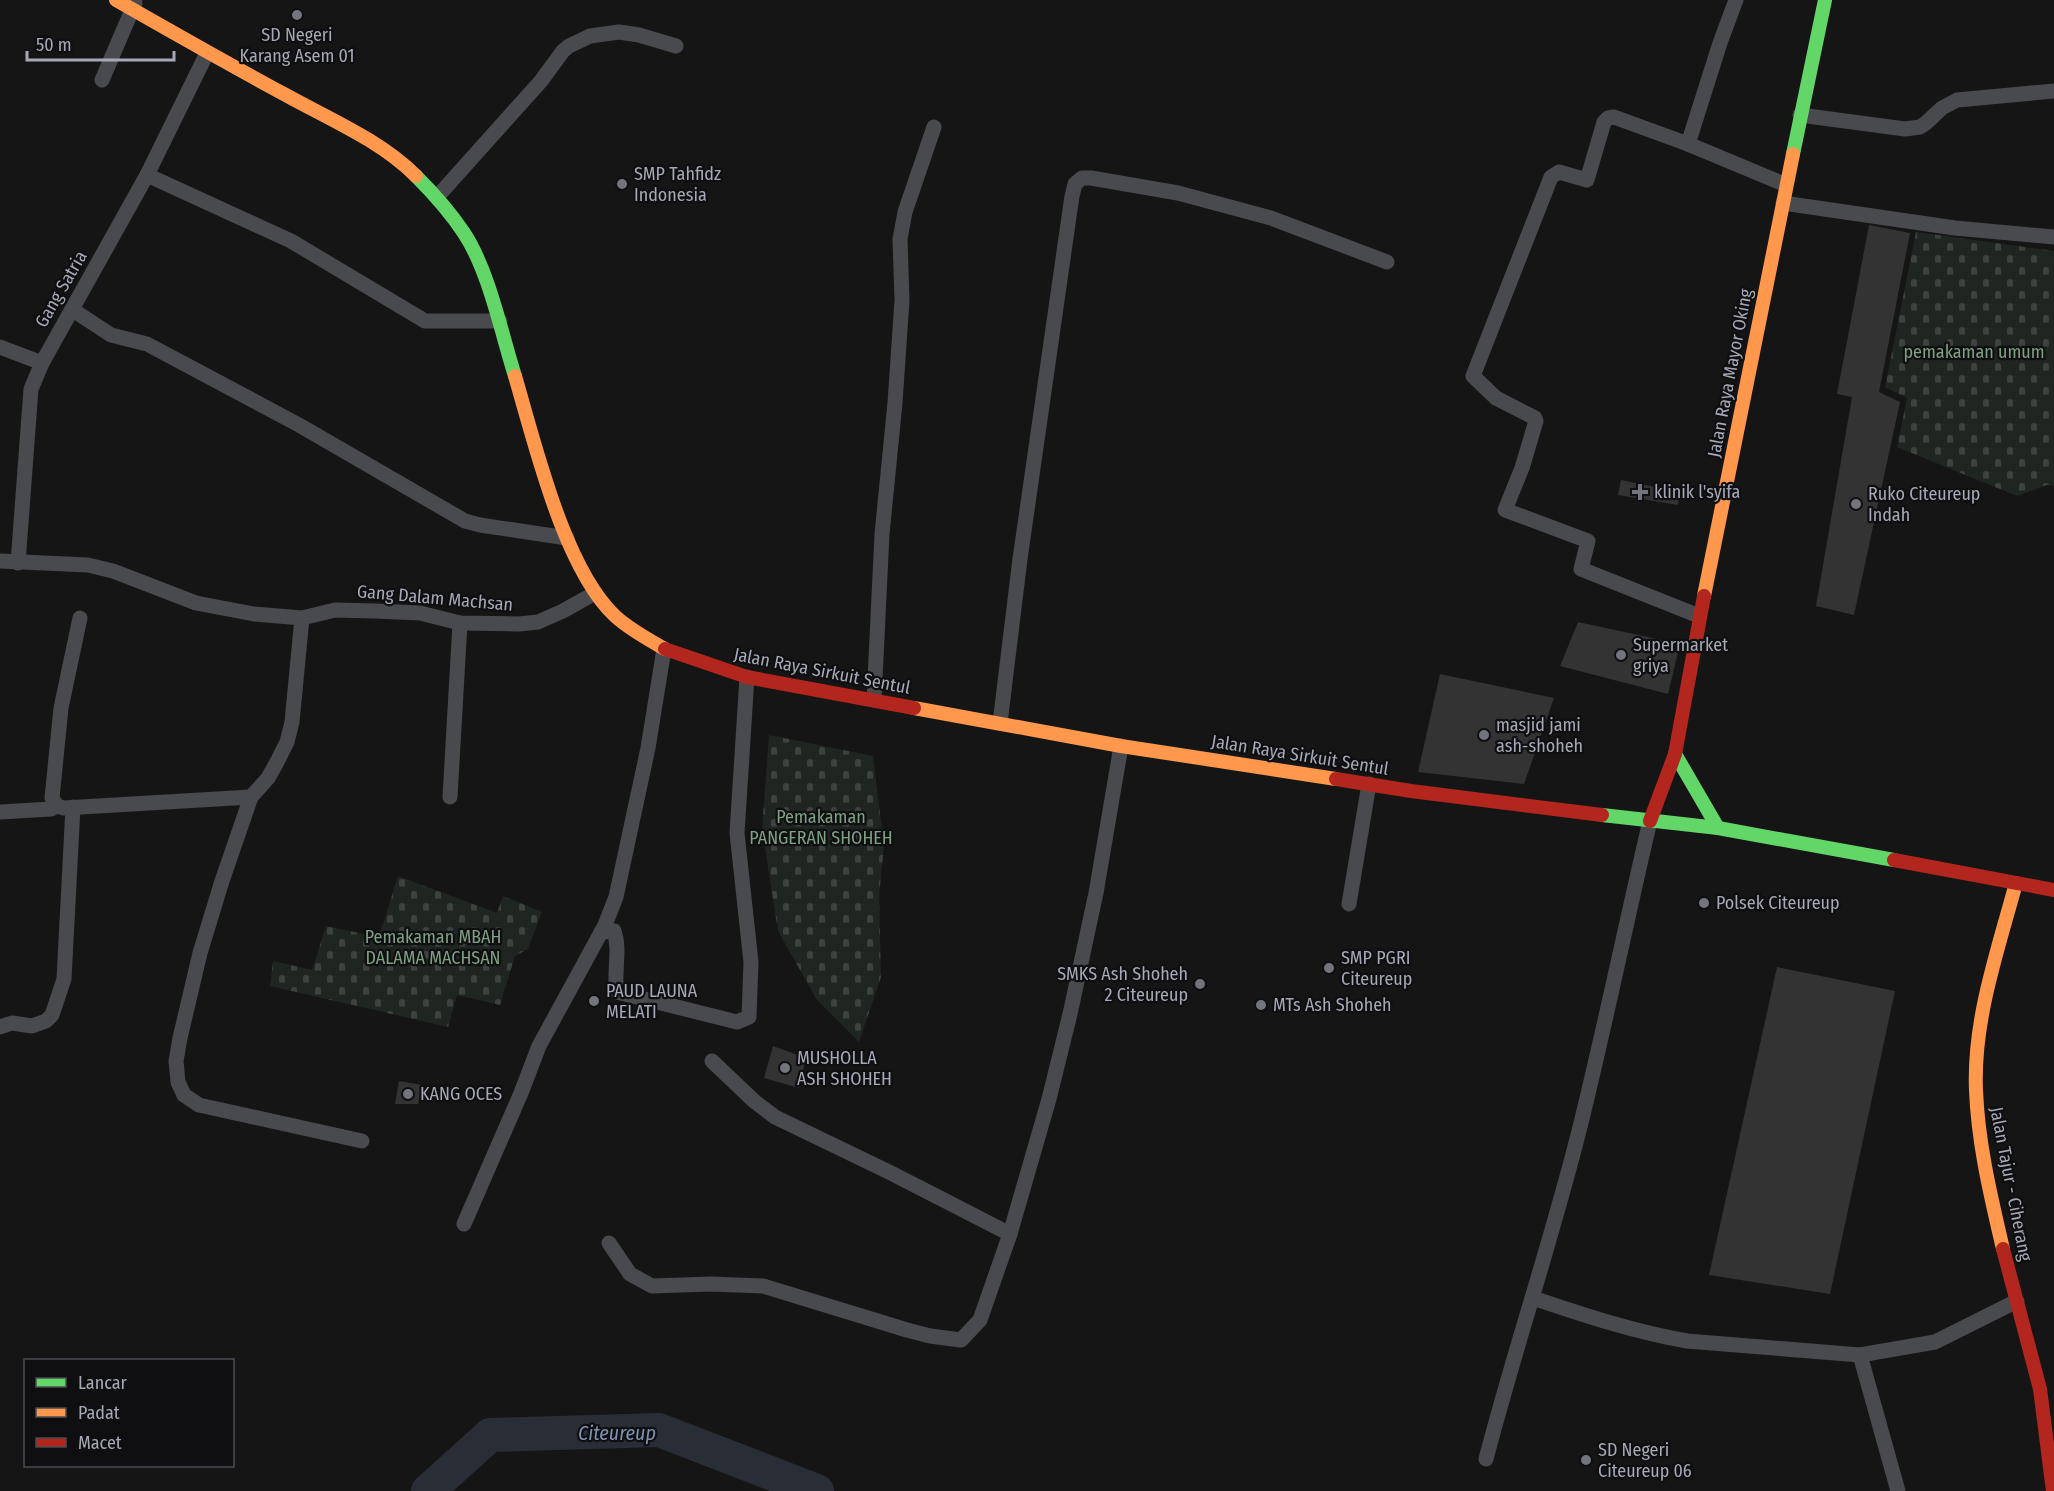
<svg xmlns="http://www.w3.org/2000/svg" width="2054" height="1491" font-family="'Fira Sans Condensed',sans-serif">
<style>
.cemetery{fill:url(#cemetery-stones)}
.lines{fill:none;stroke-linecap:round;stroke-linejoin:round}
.river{stroke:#292e36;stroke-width:34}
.building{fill:#333334}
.street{stroke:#494a4d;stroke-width:15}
.fast{stroke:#63d668;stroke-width:14}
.slow{stroke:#ff974d;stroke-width:14}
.jam{stroke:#b3261e;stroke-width:14}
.poi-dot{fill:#73757d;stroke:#0f0f11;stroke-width:2}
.labels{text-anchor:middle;stroke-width:4.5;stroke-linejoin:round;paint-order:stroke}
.poi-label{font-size:18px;fill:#a6a9b5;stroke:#0f0f11;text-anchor:start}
.street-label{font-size:18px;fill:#a6a9b5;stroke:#0f0f11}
.park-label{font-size:18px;fill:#7ea084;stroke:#0f0f11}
.water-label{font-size:20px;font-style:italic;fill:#7e92b0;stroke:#0f0f11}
</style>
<defs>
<pattern id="cemetery-stones" width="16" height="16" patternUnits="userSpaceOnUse" patternTransform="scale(1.5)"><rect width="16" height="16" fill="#1f2520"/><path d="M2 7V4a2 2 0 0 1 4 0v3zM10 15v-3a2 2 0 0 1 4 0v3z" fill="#3d423e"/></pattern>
</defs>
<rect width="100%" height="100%" fill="#151515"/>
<g class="cemetery">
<path d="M1916 232 2054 251V486L2047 485 2017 496 1897 447 1907 398 1885 387Z"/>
<path d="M769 735 873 756 884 847 879 895 881 977 859 1042 817 1000 778 931 762 829Z"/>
<path d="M398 876 497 913 503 896 542 912 528 949 515 956 500 1005 457 995 448 1027 270 986 273 961 312 970 326 926 379 937Z"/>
</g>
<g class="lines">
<path class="river" d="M428 1491 490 1435 659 1430 817 1491"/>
</g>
<g class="building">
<path d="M1869 225 1910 233 1879 392 1900 402 1854 615 1816 606 1852 397 1837 394Z"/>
<path d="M1621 480 1680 492 1678 505 1618 495Z"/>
<path d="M1578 622 1680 644 1668 694 1560 666Z"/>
<path d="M1440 674 1554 698 1524 784 1418 772Z"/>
<path d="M1777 967 1895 991 1830 1294 1709 1275Z"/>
<path d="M773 1046 806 1058 799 1088 764 1078Z"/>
<path d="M399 1081 422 1085 418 1104H395Z"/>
</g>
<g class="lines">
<g class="street">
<path d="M102 80 135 3"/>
<path d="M1800 115 1905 129 1920 127 1926 123 1942 108 1957 100 2054 91"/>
<path d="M1688 144 1720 43 1736 0"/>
<path d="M147 175 291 241 425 321H500"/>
<path d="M437 197 541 81 563 51 569 46 590 36 619 32 639 35 676 46"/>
<path d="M1783 203 1955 228 2054 237"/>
<path d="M73 310 111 335 147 344 299 425 465 521 480 525 567 538"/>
<path d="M0 347 42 363"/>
<path d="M0 561 88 565 113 571 196 603 254 614 302 618 335 610 375 611 420 613 460 623 519 624 538 622 563 611 595 593"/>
<path d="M18 563 31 389 42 363 147 175 207 53"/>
<path d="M1699 616 1581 569 1588 541 1505 510 1522 468 1536 421 1535 418 1496 398 1473 376 1551 177 1559 172 1587 180 1604 122 1608 118 1614 117 1688 144 1786 185"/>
<path d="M80 618 61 708 52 798 57 806 64 808 251 797"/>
<path d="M302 618 292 722 287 742 277 762 268 778 251 797 222 881 200 953 180 1038 176 1061 178 1082 184 1095 199 1105 362 1141"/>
<path d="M874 700 882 534 895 403 902 300 900 239 905 212 934 127"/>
<path d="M1000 723 1020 559 1072 196 1075 184 1082 178H1091L1178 193 1271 218 1387 262"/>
<path d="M450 797 460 623"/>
<path d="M0 812 51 809 57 806"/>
<path d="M1349 904 1369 784"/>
<path d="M601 932 614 931C621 951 613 972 617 992L737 1022 749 1017 751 962 737 833 747 677"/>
<path d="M0 1027 12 1023 32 1026 46 1021 52 1015 64 979 73 807"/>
<path d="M712 1061 754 1101 775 1117 891 1173 1010 1234"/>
<path d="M464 1224 521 1093 539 1046 605 925 616 897 648 748 664 649"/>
<path d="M609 1243 630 1274 652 1286 711 1284 763 1286 907 1330 930 1336 961 1340 980 1320 1010 1234 1049 1099 1070 1014 1096 893 1121 746"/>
<path d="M1533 1298C1584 1315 1634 1332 1687 1341L1860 1355 1935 1342 2017 1301"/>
<path d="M1860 1355 1898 1491"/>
<path d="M1486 1459C1515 1348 1552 1239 1580 1127 1605 1026 1626 923 1650 821"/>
</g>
<g class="fast">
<path d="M1793 154 1825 0"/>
<path d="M416 176C434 194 450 212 464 233 489 271 501 332 515 376"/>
<path d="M1675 754 1718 828"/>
<path d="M1602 815 1718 828 1894 860"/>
</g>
<g class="slow">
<path d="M116 0C172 32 228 64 284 94 329 119 380 140 416 176"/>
<path d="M515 376C535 444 564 568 615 616 629 629 649 640 665 649"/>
<path d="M1704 596 1793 154"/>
<path d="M914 708 1121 746 1336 779"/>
<path d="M2003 1249C1991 1197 1978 1144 1976 1090 1973 1020 1998 950 2016 883"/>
</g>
<g class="jam">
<path d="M665 649 747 677 914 708"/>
<path d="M1336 779 1411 791 1602 815"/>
<path d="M1650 821 1675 754 1704 596"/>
<path d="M1894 860 2054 890"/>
<path d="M2003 1249 2040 1389 2053 1491"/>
</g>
</g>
<g class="poi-dot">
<circle cx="297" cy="15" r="6"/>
<circle cx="622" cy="184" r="6"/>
<path d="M1637 483h6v6h6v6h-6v6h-6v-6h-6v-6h6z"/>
<circle cx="1856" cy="504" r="6"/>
<circle cx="1621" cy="655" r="6"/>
<circle cx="1484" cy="735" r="6"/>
<circle cx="1704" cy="903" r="6"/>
<circle cx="1329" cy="968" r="6"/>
<circle cx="1200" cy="984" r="6"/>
<circle cx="594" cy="1001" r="6"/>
<circle cx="1261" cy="1005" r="6"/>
<circle cx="785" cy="1068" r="6"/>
<circle cx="408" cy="1094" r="6"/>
<circle cx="1586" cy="1460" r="6"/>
</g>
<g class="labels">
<g class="poi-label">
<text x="297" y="41" text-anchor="middle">SD Negeri<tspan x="297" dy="21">Karang Asem 01</tspan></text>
<text x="634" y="180">SMP Tahfidz<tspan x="634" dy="21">Indonesia</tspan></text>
<text x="1654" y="498">klinik l'syifa</text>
<text x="1868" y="500">Ruko Citeureup<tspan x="1868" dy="21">Indah</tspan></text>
<text x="1633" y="651">Supermarket<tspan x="1633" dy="21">griya</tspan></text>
<text x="1496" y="731">masjid jami<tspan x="1496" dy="21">ash-shoheh</tspan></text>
<text x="1716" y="909">Polsek Citeureup</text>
<text x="1341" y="964">SMP PGRI<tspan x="1341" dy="21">Citeureup</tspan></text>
<text x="1188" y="980" text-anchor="end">SMKS Ash Shoheh<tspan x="1188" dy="21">2 Citeureup</tspan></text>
<text x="606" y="997">PAUD LAUNA<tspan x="606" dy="21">MELATI</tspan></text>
<text x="1273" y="1011">MTs Ash Shoheh</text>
<text x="797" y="1064">MUSHOLLA<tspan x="797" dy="21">ASH SHOHEH</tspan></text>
<text x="420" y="1100">KANG OCES</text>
<text x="1598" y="1456">SD Negeri<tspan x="1598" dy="21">Citeureup 06</tspan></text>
</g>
<g class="street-label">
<text transform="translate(61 289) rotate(-60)" y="6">Gang Satria</text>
<text transform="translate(1730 373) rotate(-79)" y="6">Jalan Raya Mayor Oking</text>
<text transform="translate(435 598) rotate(5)" y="6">Gang Dalam Machsan</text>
<text transform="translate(822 671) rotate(11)" y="6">Jalan Raya Sirkuit Sentul</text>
<text transform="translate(1300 755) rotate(9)" y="6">Jalan Raya Sirkuit Sentul</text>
<text transform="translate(2011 1184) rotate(79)" y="6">Jalan Tajur - Ciherang</text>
</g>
<g class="park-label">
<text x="1974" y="358">pemakaman umum</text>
<text x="821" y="823">Pemakaman<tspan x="821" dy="21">PANGERAN SHOHEH</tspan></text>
<text x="433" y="943">Pemakaman MBAH<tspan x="433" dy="21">DALAMA MACHSAN</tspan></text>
</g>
<g class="water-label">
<text x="617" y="1440">Citeureup</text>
</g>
</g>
<rect x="24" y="1359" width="210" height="108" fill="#0f0f11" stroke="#4b4d53" stroke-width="1.5"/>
<rect x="36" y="1378" width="30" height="9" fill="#63d668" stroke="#4b4d53" stroke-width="1.5"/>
<text x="78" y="1389" font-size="18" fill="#a6a9b5">Lancar</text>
<rect x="36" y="1408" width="30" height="9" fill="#ff974d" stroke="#4b4d53" stroke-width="1.5"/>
<text x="78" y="1419" font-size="18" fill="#a6a9b5">Padat</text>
<rect x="36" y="1438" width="30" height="9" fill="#b3261e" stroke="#4b4d53" stroke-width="1.5"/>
<text x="78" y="1449" font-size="18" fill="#a6a9b5">Macet</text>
<path d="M27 51v9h147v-9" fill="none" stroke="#a6a9b5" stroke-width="3"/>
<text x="36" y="51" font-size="18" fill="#a6a9b5" stroke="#0f0f11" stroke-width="4.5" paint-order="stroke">50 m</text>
</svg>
